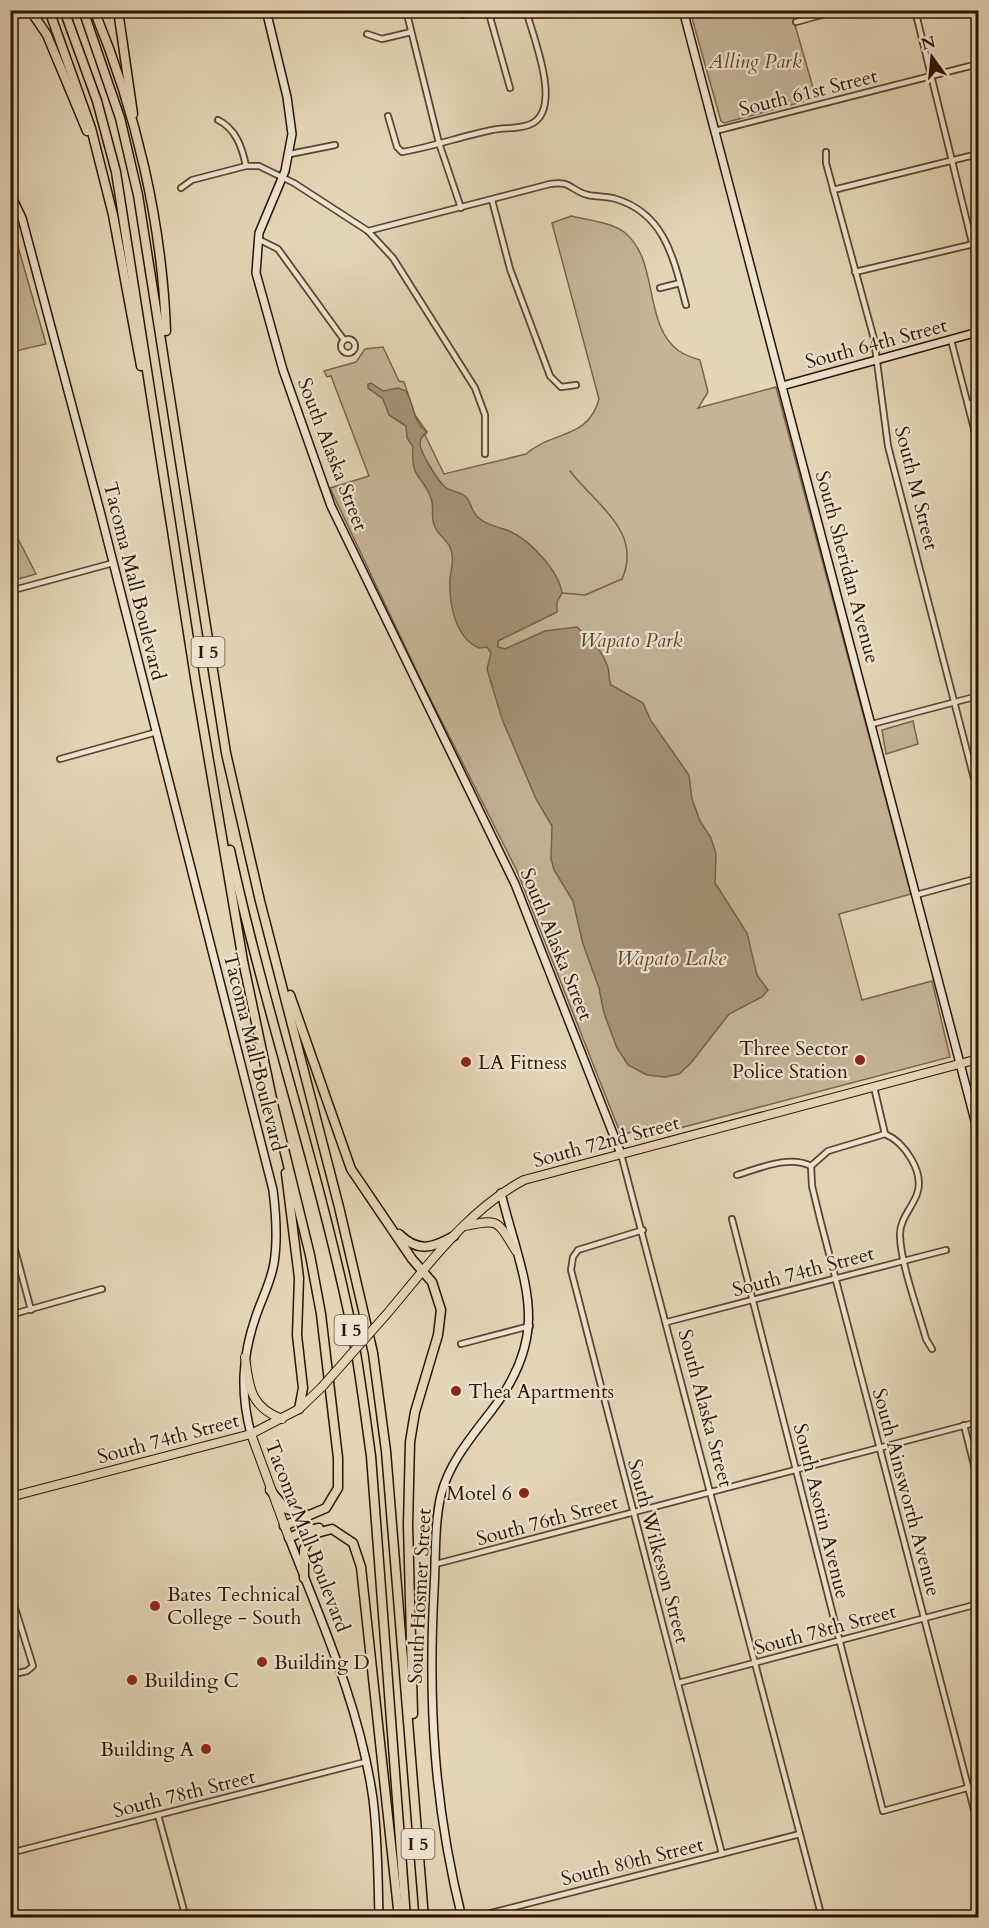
<svg xmlns="http://www.w3.org/2000/svg" width="989" height="1928" font-family="Cardo,serif">
<style>
.green{fill:#c5b497;stroke:#7a644c;stroke-width:1.5}
.water{fill:#a69378;stroke:#766048;stroke-width:1.5}
.lines{fill:none;stroke-linecap:round;stroke-linejoin:round}
.stream{stroke:#766048;stroke-width:1.5}
.street-casing{stroke:#5c442e;stroke-width:8}
.secondary-casing{stroke:#2f1300;stroke-width:10}
.primary-casing{stroke:#2f1300;stroke-width:10}
.highway-casing{stroke:#2f1300;stroke-width:11}
.street{stroke:#ede4d0;stroke-width:4.5}
.secondary{stroke:#ede4d0;stroke-width:7}
.primary{stroke:#e4d5b6;stroke-width:8}
.highway{stroke:#e4d5b6;stroke-width:8}
.primary-bridge-casing{stroke:#2f1300;stroke-width:10;stroke-linecap:butt}
.primary-bridge{stroke:#e4d5b6;stroke-width:8}
.poi-dot{fill:#8f2418;stroke:#ede4d0;stroke-width:2}
.labels{text-anchor:middle;stroke-width:4.5;stroke-linejoin:round;paint-order:stroke}
.shield{fill:#ede4d0;stroke:#68523e;stroke-width:1.5}
.shield-label{font-size:18px;font-weight:bold;fill:#2f1300}
.park-label{font-size:20px;font-style:italic;fill:#5c432d;stroke:#ede4d0}
.street-label{font-size:20px;fill:#2f1300;stroke:#ede4d0}
.poi-label{font-size:20px;fill:#2f1300;stroke:#ede4d0;text-anchor:start}
.water-label{font-size:21px;font-style:italic;fill:#5f4630;stroke:#ede4d0}
</style>
<rect width="100%" height="100%" fill="#e4d5b6"/>
<filter id="stains"><feTurbulence type="fractalNoise" baseFrequency=".00333" numOctaves="4"/><feColorMatrix values="0 0 0 0 .2 0 0 0 0 .09 0 0 0 0 .02 0 0 0 .5 -.17"/></filter>
<radialGradient id="worn" r=".72"><stop offset=".6" stop-color="#630" stop-opacity="0"/><stop offset="1" stop-color="#630" stop-opacity=".3"/></radialGradient>
<g class="green">
<path d="M690 11H791L816 98 724 123 721 121Z"/>
<path d="M571 216C588 220 610 222 624 232 660 260 642 324 679 351 685 355 693 358 700 360L708 392 698 408 776 387 911 894 839 914 862 1000 932 981 950 1057 638 1139 635 1131 621 1135 517 871 421 680 330 488 369 476 331 376 327 377 324 371 356 362 365 349 383 347 399 381 404 382 415 415 427 432 425 435 444 474 526 454C553 430 588 440 599 399L552 223Z"/>
<path d="M10 219 46 344 11 352H10Z"/>
<path d="M11 525 36 574 11 581H10Z"/>
<path d="M913 721 918 744 886 754 882 730Z"/>
</g>
<path class="water" d="M371 383 383 391 398 388 406 391C414 405 413 423 427 432 423 436 420 438 420 444 420 452 438 481 445 487 451 492 460 491 466 497 472 503 471 513 480 519 489 526 499 527 509 531 529 539 559 571 562 593L557 602V612L498 641V647L505 649 545 631 577 627C593 642 598 644 607 665 610 671 608 678 611 685L643 703 651 721 689 775 692 799 700 821 711 838 716 854 715 883 747 933 757 975 768 990 762 997 729 1014 691 1063 679 1074 665 1077 647 1075 628 1065 617 1048 604 1013 599 988 583 944 573 901 554 870 551 859 552 826 536 799 502 719 487 669 491 653 487 647 479 648C455 638 449 603 450 580 451 569 455 557 450 547 447 541 440 536 436 529 430 520 434 511 432 502 425 475 410 482 413 447L407 438 406 426 389 415 383 399 368 388V384Z"/>
<g class="lines">
<path class="stream" d="M562 593 585 595 622 579C643 532 596 505 570 471"/>
<g class="street-casing">
<g id="street">
<path d="M406 10 439 143 461 208"/>
<path d="M488 10 510 88"/>
<path d="M915 10 978 267"/>
<path d="M463 15 482 10"/>
<path d="M796 22 840 10"/>
<path d="M367 34 382 39 411 32"/>
<path d="M388 116 397 147 402 152C432 147 462 136 492 130 505 127 521 130 533 123 562 106 533 37 526 10"/>
<path d="M218 120C236 129 242 147 246 166"/>
<path d="M715 131 978 64"/>
<path d="M826 152V163L874 339 888 446 978 794"/>
<path d="M290 154 335 145"/>
<path d="M181 188 192 180 246 166H259L294 183 368 231 393 258 475 388 485 415V454"/>
<path d="M833 190 978 154"/>
<path d="M492 200 510 269 550 376 561 387 576 385"/>
<path d="M368 231 550 184C571 180 571 191 588 195 597 197 607 196 616 199 666 214 674 261 686 305"/>
<path d="M258 239 278 249 344 340"/>
<path d="M855 272 978 243"/>
<path d="M660 288 680 283"/>
<circle cx="348" cy="346" r="7"/>
<path d="M951 340 978 444"/>
<path d="M968 404 978 401"/>
<path d="M10 591 113 563"/>
<path d="M872 724 978 696"/>
<path d="M60 759 157 732"/>
<path d="M916 895 978 878"/>
<path d="M874 1087 885 1134"/>
<path d="M885 1134C904 1142 925 1172 917 1194 912 1208 899 1220 900 1236 901 1265 918 1310 926 1339L932 1349"/>
<path d="M621 1154 822 1918"/>
<path d="M811 1166 812 1186 820 1219 978 1825"/>
<path d="M811 1166 828 1151 885 1134"/>
<path d="M737 1175C760 1168 789 1155 811 1166"/>
<path d="M732 1219 883 1811 978 1785"/>
<path d="M643 1230 578 1250 573 1257 571 1270 722 1854"/>
<path d="M10 1231 31 1310"/>
<path d="M10 1315 102 1289"/>
<path d="M667 1322 946 1250"/>
<path d="M461 1344 530 1326"/>
<path d="M964 1425 978 1481"/>
<path d="M436 1564 978 1422"/>
<path d="M10 1592 33 1666 27 1671 10 1675"/>
<path d="M678 1683 978 1604"/>
<path d="M158 1815 186 1918"/>
<path d="M10 1853 365 1762"/>
<path d="M471 1918 800 1834"/>
</g>
</g>
<g class="secondary-casing">
<g id="secondary">
<path d="M266 10 287 97 292 134 285 171 259 233 256 273 283 370 331 506 515 884 621 1154"/>
<path d="M683 10 978 1132"/>
<path d="M10 193 22 218 100 511 273 1190C276 1214 278 1239 274 1263 271 1282 262 1298 256 1316 242 1356 240 1393 251 1434"/>
<path d="M782 386 978 332"/>
<path d="M289 1538C322 1623 360 1707 373 1799 378 1838 378 1878 379 1918"/>
<path d="M462 1918C434 1806 428 1704 434 1590 436 1559 434 1525 441 1495 449 1463 472 1436 492 1410 554 1329 523 1282 501 1193"/>
</g>
</g>
<g class="primary-casing">
<g id="primary">
<path d="M465 1226C500 1218 497 1221 516 1251"/>
<path d="M385 1316C427 1267 466 1211 524 1180L978 1059"/>
<path d="M245 1357C249 1387 250 1407 282 1419"/>
<path d="M251 1434 289 1538"/>
<path d="M10 1497 251 1434 299 1409 322 1387"/>
</g>
</g>
<g class="highway-casing">
<g id="highway">
<path d="M30 10 47 35 87 131"/>
<path d="M49 10 91 128 113 215 141 366"/>
<path d="M64 10 97 101 116 172 196 684 243 961 274 1108 310 1255 321 1314 338 1458V1488L326 1508 284 1526"/>
<path d="M83 10 120 118 138 195 226 753 260 901 339 1207 373 1353 386 1451 424 1918"/>
<path d="M94 10C136 111 162 222 166 331"/>
<path d="M118 10 133 114"/>
<path d="M230 850C265 1012 319 1169 352 1330 360 1372 365 1414 371 1456L406 1918"/>
<path d="M290 995 351 1169 412 1259 432 1282 441 1310 438 1335 415 1412 410 1442 408 1525 413 1714"/>
<path d="M286 1173 299 1278 297 1335 303 1388 299 1409"/>
<path d="M399 1234C418 1253 433 1248 454 1236"/>
<path d="M270 1490 286 1509 308 1515"/>
<path d="M289 1538 304 1531 319 1528"/>
<path d="M304 1578V1549L313 1534 332 1529 353 1543 361 1567 399 1918"/>
</g>
</g>
<use href="#street" class="street"/>
<use href="#secondary" class="secondary"/>
<use href="#primary" class="primary"/>
<use href="#highway" class="highway"/>
<g class="primary-bridge-casing">
<path id="primary-bridge" d="M322 1387 385 1316"/>
</g>
<use href="#primary-bridge" class="primary-bridge"/>
</g>
<g class="poi-dot">
<circle cx="860" cy="1060" r="6"/>
<circle cx="466" cy="1062" r="6"/>
<circle cx="456" cy="1391" r="6"/>
<circle cx="524" cy="1493" r="6"/>
<circle cx="155" cy="1606" r="6"/>
<circle cx="262" cy="1662" r="6"/>
<circle cx="132" cy="1680" r="6"/>
<circle cx="206" cy="1749" r="6"/>
</g>
<g class="labels">
<g class="shield">
<rect x="191.5" y="637" width="33" height="30" rx="4.5"/>
<rect x="334.5" y="1315" width="33" height="30" rx="4.5"/>
<rect x="401.5" y="1829" width="33" height="30" rx="4.5"/>
</g>
<g class="shield-label">
<text x="208" y="658">I 5</text>
<text x="351" y="1336">I 5</text>
<text x="418" y="1850">I 5</text>
</g>
<g class="park-label">
<text x="755" y="68">Alling Park</text>
<text x="631" y="647">Wapato Park</text>
</g>
<g class="street-label">
<text transform="translate(808 92) rotate(-14)" y="7">South 61st Street</text>
<text transform="translate(876 343) rotate(-15)" y="7">South 64th Street</text>
<text transform="translate(333 454) rotate(69)" y="7">South Alaska Street</text>
<text transform="translate(917 488) rotate(76)" y="7">South M Street</text>
<text transform="translate(848 567) rotate(75)" y="7">South Sheridan Avenue</text>
<text transform="translate(135 581) rotate(76)" y="7">Tacoma Mall Boulevard</text>
<text transform="translate(557 944) rotate(68)" y="7">South Alaska Street</text>
<text transform="translate(255 1052) rotate(76)" y="7">Tacoma Mall Boulevard</text>
<text transform="translate(606 1141) rotate(-15)" y="7">South 72nd Street</text>
<text transform="translate(803 1271) rotate(-15)" y="7">South 74th Street</text>
<text transform="translate(706 1408) rotate(75)" y="7">South Alaska Street</text>
<text transform="translate(168 1438) rotate(-15)" y="7">South 74th Street</text>
<text transform="translate(907 1492) rotate(75)" y="7">South Ainsworth Avenue</text>
<text transform="translate(822 1511) rotate(76)" y="7">South Asotin Avenue</text>
<text transform="translate(547 1520) rotate(-15)" y="7">South 76th Street</text>
<text transform="translate(308 1536) rotate(69)" y="7">Tacoma Mall Boulevard</text>
<text transform="translate(659 1551) rotate(75)" y="7">South Wilkeson Street</text>
<text transform="translate(419 1596) rotate(-87)" y="7">South Hosmer Street</text>
<text transform="translate(825 1629) rotate(-15)" y="7">South 78th Street</text>
<text transform="translate(184 1793) rotate(-14)" y="7">South 78th Street</text>
<text transform="translate(632 1861) rotate(-14)" y="7">South 80th Street</text>
</g>
<g class="poi-label">
<text x="848" y="1055" text-anchor="end">Three Sector<tspan x="848" dy="23">Police Station</tspan></text>
<text x="478" y="1069">LA Fitness</text>
<text x="468" y="1398">Thea Apartments</text>
<text x="512" y="1500" text-anchor="end">Motel 6</text>
<text x="167" y="1601">Bates Technical<tspan x="167" dy="23">College - South</tspan></text>
<text x="274" y="1669">Building D</text>
<text x="144" y="1687">Building C</text>
<text x="194" y="1756" text-anchor="end">Building A</text>
</g>
<g class="water-label">
<text x="671" y="965">Wapato Lake</text>
</g>
</g>
<rect width="989" height="1928" fill="none" stroke="#e4d5b6" stroke-width="36"/>
<rect x="12" y="12" width="965" height="1904" fill="none" stroke="#2f1300" stroke-width="3"/>
<rect x="18" y="18" width="953" height="1892" fill="none" stroke="#2f1300" stroke-width="1.5"/>
<g transform="translate(932 57) rotate(345)" stroke="#ede4d0" stroke-width="4.5" paint-order="stroke">
<path d="M0-4.5L10 22L0 15L-10 22Z" fill="#2f1300"/>
<text y="-9" font-size="16" font-weight="bold" text-anchor="middle" fill="#2f1300">N</text>
</g>
<rect width="100%" height="100%" filter="url(#stains)"/>
<rect width="100%" height="100%" fill="url(#worn)"/>
</svg>
